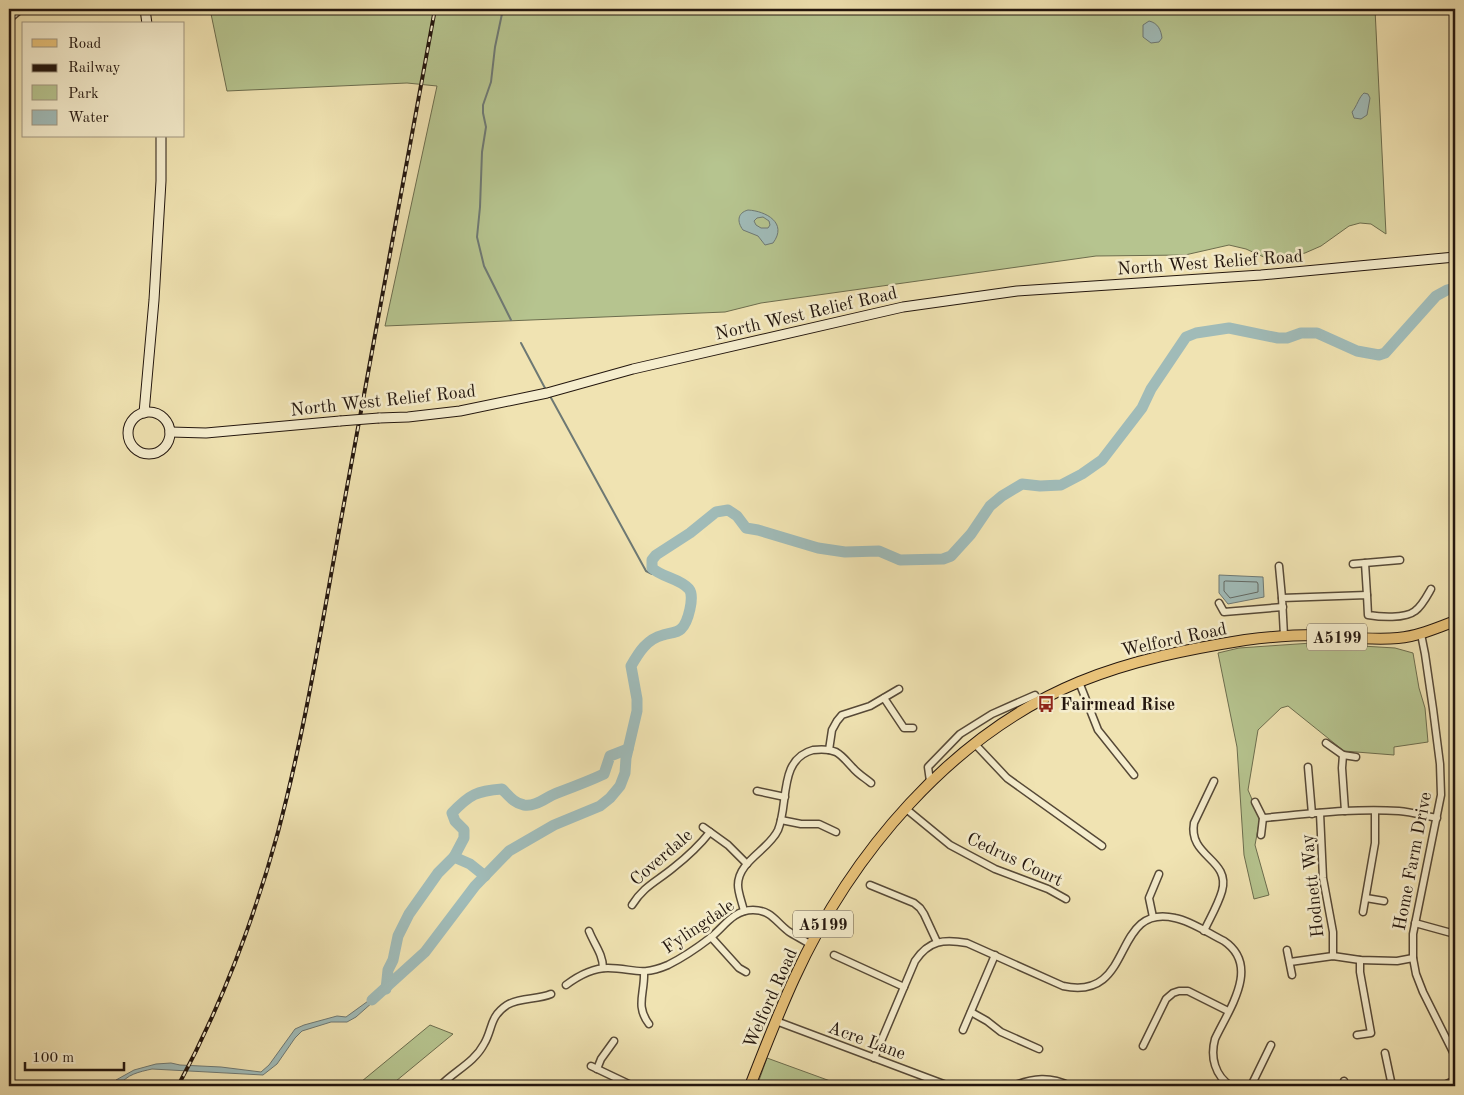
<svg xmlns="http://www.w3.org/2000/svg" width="1464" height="1095" font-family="'Old Standard TT',serif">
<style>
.green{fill:#b6c48f;stroke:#6c6d4e}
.water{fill:#a0bbb8;stroke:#6e7974;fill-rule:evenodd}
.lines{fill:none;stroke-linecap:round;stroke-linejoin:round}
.shore{stroke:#626863;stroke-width:1}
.stream{stroke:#6e7974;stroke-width:2}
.river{stroke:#a0bbb8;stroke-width:11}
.street-casing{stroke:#564937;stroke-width:9}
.secondary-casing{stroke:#23160e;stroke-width:11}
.primary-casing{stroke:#23160e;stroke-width:12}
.street{stroke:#f5edcd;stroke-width:6}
.secondary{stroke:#f5edcd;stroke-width:9}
.primary{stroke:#e8c279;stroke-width:10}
.rail-casing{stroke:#23160e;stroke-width:4}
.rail{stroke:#f5edcd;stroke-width:2;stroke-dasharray:5.5;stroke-linecap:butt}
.secondary-bridge-casing{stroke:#23160e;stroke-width:11;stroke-linecap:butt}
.secondary-bridge{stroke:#f5edcd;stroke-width:9}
.labels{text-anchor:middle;stroke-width:5;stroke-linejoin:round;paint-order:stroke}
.shield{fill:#f5edcd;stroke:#625647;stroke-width:1}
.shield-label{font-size:16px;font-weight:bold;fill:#23160e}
.street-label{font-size:18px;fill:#23160e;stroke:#f5edcd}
.poi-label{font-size:18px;font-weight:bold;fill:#23160e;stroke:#f5edcd;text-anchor:start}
</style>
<rect width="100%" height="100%" fill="#f0e3b2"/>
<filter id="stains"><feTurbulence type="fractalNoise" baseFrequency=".004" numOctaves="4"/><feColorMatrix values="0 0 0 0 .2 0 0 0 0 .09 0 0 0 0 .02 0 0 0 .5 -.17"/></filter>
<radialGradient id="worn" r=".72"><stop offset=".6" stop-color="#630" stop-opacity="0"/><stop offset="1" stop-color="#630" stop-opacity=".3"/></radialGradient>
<g class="green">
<path d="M210 9H1375L1386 234 1371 224 1360 223 1349 226 1321 246 1305 253 1281 259 1266 258 1246 249 1229 245 1185 255 1096 256 761 303 725 312 385 326 437 86 407 83 227 91Z"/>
<path d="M1312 643 1395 648 1413 653 1419 688 1425 708 1428 742 1394 747V755L1344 751 1288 706 1281 708 1258 730 1248 790 1260 818 1255 845 1269 895 1254 899 1244 855 1237 747 1218 653 1239 648Z"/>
<path d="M430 1025 453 1034 390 1086H356Z"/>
<path d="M767 1058 844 1086H757Z"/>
</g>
<g class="water">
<path d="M1149 21C1158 23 1161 30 1162 38L1159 42 1151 43 1143 37V25Z"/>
<path d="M1364 93 1368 94 1370 98 1367 115 1361 119 1354 118 1352 112C1357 106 1359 97 1364 93Z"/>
<path d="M748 210C766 211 788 223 773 243L765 245 758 236 743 230C737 222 737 213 748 210ZM763 217 769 221 770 225 768 228H761L756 225 754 221 757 218Z"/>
<path d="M1219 575 1263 577 1264 597 1228 604 1219 593Z"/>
<path d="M384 986 382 994 356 1017 347 1022H331L302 1031 295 1038 277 1064 263 1075 152 1069C139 1072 127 1074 119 1086H113L116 1080 134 1070 156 1064 171 1063 180 1065 221 1067 261 1072 269 1065 295 1029 304 1025 337 1016 346 1017 375 996Z"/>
</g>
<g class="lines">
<path class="shore" d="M1226 581 1257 582 1258 584V592L1230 598 1224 591V582Z"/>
<g class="stream">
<path d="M503 9 495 47 491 82 483 105V113L486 127 482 152 480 207 477 237 484 266 511 320"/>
<path d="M521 343 546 390"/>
<path d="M550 396 646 571 652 574H658"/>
</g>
<g class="river">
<path d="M454 857 464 838V830L455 821 452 813C470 794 477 791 502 789 509 796 514 803 524 805 536 807 546 797 557 793 573 787 589 781 604 774L610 756 628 749"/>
<path d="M386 989 388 970 393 960 398 936 409 914 438 873 454 857 470 864 485 876"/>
<path d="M372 1000 425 952 475 886 509 851 554 825 600 806 610 798 620 786 625 773 626 758 637 711V699L631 666C639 652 647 639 663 635 669 633 677 633 681 629 688 623 695 596 689 589 679 578 663 578 652 568V560L656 555 690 533 716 512 728 510 737 516 746 528 758 530 818 548 845 552 879 551 900 560 943 559 951 556 971 534 990 506 1002 496 1022 484 1040 486 1061 485 1082 474 1102 460 1142 408 1151 389 1186 337 1196 333 1229 328 1278 338H1287L1301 333H1317L1357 351 1379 355 1385 353 1436 296 1447 290 1455 288"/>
</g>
<g class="street-casing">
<g id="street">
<path d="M9 19 21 9"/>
<path d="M1365 563 1367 595"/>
<path d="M1353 564 1400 560"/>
<path d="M1279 566 1282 598"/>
<path d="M1219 603 1224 612 1283 607"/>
<path d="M1421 634 1425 654 1433 709 1440 764 1441 795 1413 934V958L1416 974 1423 992 1455 1056"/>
<path d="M1284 636 1282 598 1367 595 1368 615C1380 617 1405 619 1415 611 1422 606 1427 596 1431 589"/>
<path d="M1079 682 1098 730 1134 775"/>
<path d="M884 698 904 728H913"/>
<path d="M974 743 1007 778 1102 846"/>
<path d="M1326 743 1343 755 1356 757"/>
<path d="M829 750 832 730 837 721 842 715 870 706 899 689"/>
<path d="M1343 755 1342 768 1345 811"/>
<path d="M1308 767 1312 814"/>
<path d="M930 781 928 767 960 734 992 714 1035 695"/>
<path d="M757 791 785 797"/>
<path d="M1255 802 1263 818 1261 835"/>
<path d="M905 808 950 845 995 869 1048 889 1066 899"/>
<path d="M1320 813 1323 878 1333 932V956"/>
<path d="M1263 818C1308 814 1354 808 1399 811 1412 812 1425 816 1437 818"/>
<path d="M781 820 801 824H819L836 832"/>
<path d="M703 827 728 845 747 864"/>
<path d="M870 885 914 903 920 908 924 914 937 942"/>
<path d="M1366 898 1384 901"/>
<path d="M632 905C644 886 656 882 673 868 687 857 699 846 710 832"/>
<path d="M744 911C742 902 738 893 738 885 738 861 769 850 778 830 789 804 778 759 813 750 821 749 829 749 836 752 843 756 847 762 853 768 858 774 865 778 871 783"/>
<path d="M1363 912 1375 843V811"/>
<path d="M1153 917 1149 898 1159 874"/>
<path d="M1415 923 1455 934"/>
<path d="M589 931C594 944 603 954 603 968"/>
<path d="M1204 931C1210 918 1218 905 1222 891 1231 859 1188 857 1194 823L1214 781"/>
<path d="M711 937 739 968 746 972"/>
<path d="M1287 950 1292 975"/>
<path d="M834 955 904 987"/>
<path d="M1290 962 1333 956 1360 960 1397 961 1413 958"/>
<path d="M644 972C645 993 635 1006 649 1024"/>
<path d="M566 985C578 976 592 968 608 968 633 968 640 977 668 965 682 958 697 948 710 938 724 927 733 910 753 910 771 910 776 922 788 931 795 936 804 940 811 945"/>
<path d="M971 1012 987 1021 1001 1032 1039 1049"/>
<path d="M776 1021 949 1086"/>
<path d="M963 1030 995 955"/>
<path d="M1357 1035 1371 1033 1360 972V960"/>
<path d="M1143 1046 1166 999 1173 993 1179 991H1188L1228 1011"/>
<path d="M1385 1053 1392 1086"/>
<path d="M874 1058 915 961C929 940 944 939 967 943L1063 986C1136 1002 1110 903 1175 918 1191 921 1208 933 1224 941 1261 966 1229 1009 1215 1039 1210 1057 1215 1076 1231 1086"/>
<path d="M591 1066 633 1086"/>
<path d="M597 1069 601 1059 614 1041"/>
<path d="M440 1086C454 1071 474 1063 484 1044 493 1029 489 1017 507 1005 520 997 537 1000 551 994"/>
<path d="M1013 1086C1033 1078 1050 1076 1070 1086"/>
<path d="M1251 1086 1271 1045"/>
<path d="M1343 1086 1344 1081"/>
<path d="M1442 1086 1455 1080"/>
</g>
</g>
<g class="secondary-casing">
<g id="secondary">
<path d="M145 9 147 24"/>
<circle cx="149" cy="433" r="21"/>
<path d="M144 413 154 300 161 181V136"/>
<path d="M379 418 408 417 460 411 547 393 633 369 903 307 1017 291 1261 275 1455 257"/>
<path d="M170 432 206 433 340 421"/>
</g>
</g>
<g class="primary-casing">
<path id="primary" d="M750 1086C764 1050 778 1014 794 979 851 854 951 735 1079 682 1133 660 1189 649 1245 640 1268 637 1292 635 1315 635 1342 636 1370 641 1398 638 1418 636 1437 628 1455 621"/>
</g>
<use href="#street" class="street"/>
<use href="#secondary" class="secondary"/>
<use href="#primary" class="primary"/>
<g class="rail-casing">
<path id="rail" d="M178 1086C221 1006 254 920 278 832 306 727 323 616 343 509 374 342 405 175 435 9"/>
</g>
<use href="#rail" class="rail"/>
<g class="secondary-bridge-casing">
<path id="secondary-bridge" d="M340 421 379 418"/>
</g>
<use href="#secondary-bridge" class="secondary-bridge"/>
</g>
<defs>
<g id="bus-bare" transform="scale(1.35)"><path d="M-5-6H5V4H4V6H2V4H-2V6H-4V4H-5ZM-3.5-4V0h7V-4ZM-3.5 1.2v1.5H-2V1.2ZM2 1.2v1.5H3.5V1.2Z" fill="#8f2418" stroke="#f5edcd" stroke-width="2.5" paint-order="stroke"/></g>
</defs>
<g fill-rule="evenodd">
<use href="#bus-bare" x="1046" y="704"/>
</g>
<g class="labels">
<g class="shield">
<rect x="1307" y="623.5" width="60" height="27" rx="4"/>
<rect x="793" y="910.5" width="60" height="27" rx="4"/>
</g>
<g class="shield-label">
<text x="1337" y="643">A5199</text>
<text x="823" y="930">A5199</text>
</g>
<g class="street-label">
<text transform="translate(1210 262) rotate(-4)" y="6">North West Relief Road</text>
<text transform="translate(806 313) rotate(-13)" y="6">North West Relief Road</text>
<text transform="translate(383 400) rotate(-6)" y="6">North West Relief Road</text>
<text transform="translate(1174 639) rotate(-12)" y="6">Welford Road</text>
<text transform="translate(661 857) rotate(-41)" y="6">Coverdale</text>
<text transform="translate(1015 859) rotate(25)" y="6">Cedrus Court</text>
<text transform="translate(1412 861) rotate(-79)" y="6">Home Farm Drive</text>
<text transform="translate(1312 886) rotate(-96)" y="6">Hodnett Way</text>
<text transform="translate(698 926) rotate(-34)" y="6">Fylingdale</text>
<text transform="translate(770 998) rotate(-66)" y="6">Welford Road</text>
<text transform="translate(867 1040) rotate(20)" y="6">Acre Lane</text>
</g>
<g class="poi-label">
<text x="1060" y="710">Fairmead Rise</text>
</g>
</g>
<rect width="1464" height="1095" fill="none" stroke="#f0e3b2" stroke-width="30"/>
<rect x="10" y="10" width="1444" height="1075" fill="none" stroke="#23160e" stroke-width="2.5"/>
<rect x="15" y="15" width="1434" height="1065" fill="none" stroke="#23160e"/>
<rect x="22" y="22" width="162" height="115" fill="#f5edcd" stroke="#a19781"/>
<rect x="32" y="39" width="25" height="8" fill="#e8c279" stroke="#a19781"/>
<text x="68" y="48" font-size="15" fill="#23160e">Road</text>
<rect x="32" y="64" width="25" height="8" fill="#23160e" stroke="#a19781"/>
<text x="68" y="72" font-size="15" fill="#23160e">Railway</text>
<rect x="32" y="85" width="25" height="15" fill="#b6c48f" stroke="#a19781"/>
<text x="68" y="98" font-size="15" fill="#23160e">Park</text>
<rect x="32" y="110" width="25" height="15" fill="#a0bbb8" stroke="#a19781"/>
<text x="68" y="122" font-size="15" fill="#23160e">Water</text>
<path d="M25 1062v8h99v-8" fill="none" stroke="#23160e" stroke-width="2.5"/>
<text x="32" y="1062" font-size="15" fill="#23160e" stroke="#f5edcd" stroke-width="4" paint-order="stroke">100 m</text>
<rect width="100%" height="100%" filter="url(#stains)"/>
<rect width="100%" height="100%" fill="url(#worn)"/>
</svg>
